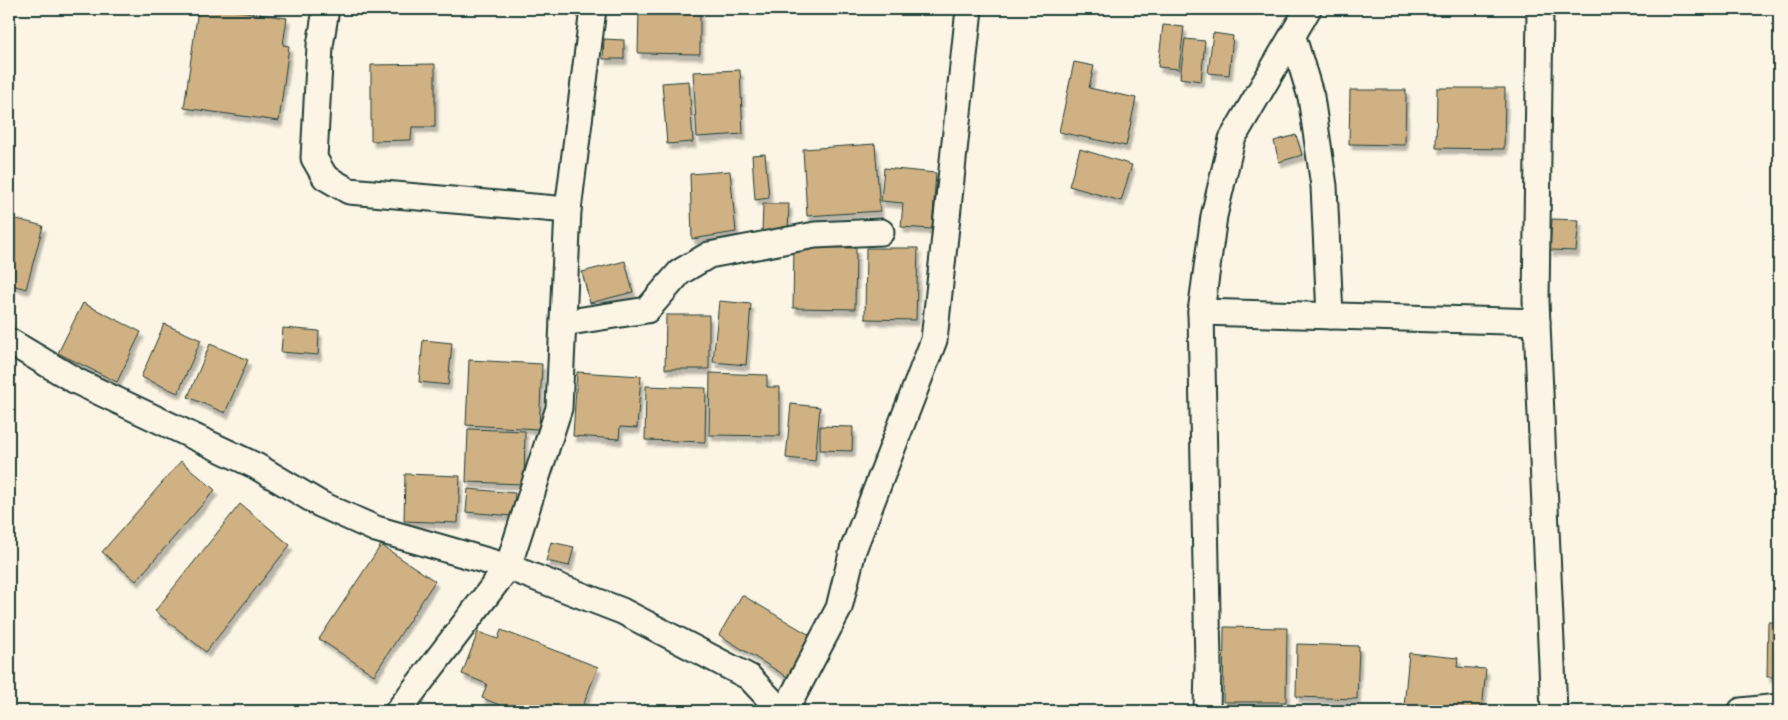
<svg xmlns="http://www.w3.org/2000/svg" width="1788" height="720" font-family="Sriracha,sans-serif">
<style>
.building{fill:#d0b184;stroke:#1f3d34;filter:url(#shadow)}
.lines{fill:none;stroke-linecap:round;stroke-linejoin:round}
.street-casing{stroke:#1f3d34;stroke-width:29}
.street{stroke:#fcf5e5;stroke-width:25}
</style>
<defs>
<filter id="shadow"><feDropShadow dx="3" dy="5.5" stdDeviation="1" flood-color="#0004"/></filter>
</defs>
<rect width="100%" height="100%" fill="#fcf5e5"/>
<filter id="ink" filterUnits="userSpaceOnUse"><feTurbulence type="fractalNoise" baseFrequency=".02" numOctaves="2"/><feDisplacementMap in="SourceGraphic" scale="10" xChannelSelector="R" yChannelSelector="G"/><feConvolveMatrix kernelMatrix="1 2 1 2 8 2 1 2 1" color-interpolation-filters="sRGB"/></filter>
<g filter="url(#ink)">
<g class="building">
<path d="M198 9H223L287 18 283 45 289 46 279 121 184 108Z"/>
<path d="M639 9H700V54L638 53Z"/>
<path d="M1163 25 1184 27 1179 69 1158 67Z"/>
<path d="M1213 33 1233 36 1229 75 1208 73Z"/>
<path d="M604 39 624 40V59H603Z"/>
<path d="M1185 39 1205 41 1201 81 1180 78Z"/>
<path d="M1074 62 1094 66 1089 88 1136 98 1126 146 1059 132Z"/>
<path d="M435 64V127H412L411 140 371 141V65Z"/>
<path d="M740 70 743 134 697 137 693 72Z"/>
<path d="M689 81 693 142 667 144 662 83Z"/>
<path d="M1437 88H1505L1504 149 1436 148Z"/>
<path d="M1350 90H1406L1405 145 1349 144Z"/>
<path d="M1296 135 1302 155 1279 162 1274 141Z"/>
<path d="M875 144 880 211 807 216 803 149Z"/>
<path d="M1080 149 1132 165 1121 201 1069 186Z"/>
<path d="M765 154 769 198 755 200 752 155Z"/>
<path d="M884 168 936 173 932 229 901 227 903 203 881 201Z"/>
<path d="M730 171 736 232 692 239 690 174Z"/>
<path d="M763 204H789L788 232H762Z"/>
<path d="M9 217 43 226 26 289 9 284Z"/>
<path d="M1552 219 1579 220 1576 251 1550 250Z"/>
<path d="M794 247 856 248 855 309 793 308Z"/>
<path d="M866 248H918L916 320 865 319Z"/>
<path d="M625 261 633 292 590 303 582 272Z"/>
<path d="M719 301 751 304 746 365 713 362Z"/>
<path d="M83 303 141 332 117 382 58 353Z"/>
<path d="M666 315H709V369H665Z"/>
<path d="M164 324 201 340 178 393 141 377Z"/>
<path d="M283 328 319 331 318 355 281 352Z"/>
<path d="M423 340 452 343 448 385 419 382Z"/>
<path d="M210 344 248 360 225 413 188 397Z"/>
<path d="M469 360 542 364 539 429 466 425Z"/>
<path d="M577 372 641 376 637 428 620 427 619 439 573 436Z"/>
<path d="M710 373 767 375V387H780V436L709 435Z"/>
<path d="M646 386 706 388 705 442 645 440Z"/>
<path d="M791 404 820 407 815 461 786 458Z"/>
<path d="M820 426 853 427 852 451 820 450Z"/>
<path d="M468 429 525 431 524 484 466 482Z"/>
<path d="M181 461 215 490 136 581 102 552Z"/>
<path d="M405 474 460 476 458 523 404 521Z"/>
<path d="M468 489 515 493 513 516 466 512Z"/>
<path d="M240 504 290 545 206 652 155 611Z"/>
<path d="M551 542 574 547 569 566 546 561Z"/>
<path d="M381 545 435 581 374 675 319 639Z"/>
<path d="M742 595 813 637 789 678 719 635Z"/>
<path d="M1768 622H1779V677H1767Z"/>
<path d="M1224 627 1287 628 1286 702H1223Z"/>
<path d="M501 630 598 667 581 711H515L482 698 487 684 462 674 478 632 498 639Z"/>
<path d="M1297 644 1359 646 1357 699 1296 697Z"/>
<path d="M1409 653 1458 658 1457 667 1486 669 1482 711H1453L1404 707Z"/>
<path d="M1254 705 1317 707V711H1254Z"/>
</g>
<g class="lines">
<g class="street-casing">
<g id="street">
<path d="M326 9 320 46 314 158 325 177 349 191 568 210"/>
<path d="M1540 9 1536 301 1554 711"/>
<path d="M1293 37 1311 97 1324 186 1330 316"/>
<path d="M1201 312 1537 322"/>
<path d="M563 323 647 310 680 272 709 255 815 235 881 232"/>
<path d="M9 341 76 381 256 466 320 504 376 529 508 567 622 611 749 677 781 711"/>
<path d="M398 711 508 567 559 408 568 210 593 9"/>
<path d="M785 711 839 608 853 550 934 340 969 9"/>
<path d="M1207 711 1208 665 1201 312 1214 216 1232 139 1308 9"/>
<path d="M1741 711 1779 707"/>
</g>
</g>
<use href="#street" class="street"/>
</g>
</g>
<rect width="1788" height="720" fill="none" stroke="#fcf5e5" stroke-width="30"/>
<rect x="15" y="15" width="1758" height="690" fill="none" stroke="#1f3d34" stroke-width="2" filter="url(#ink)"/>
</svg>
